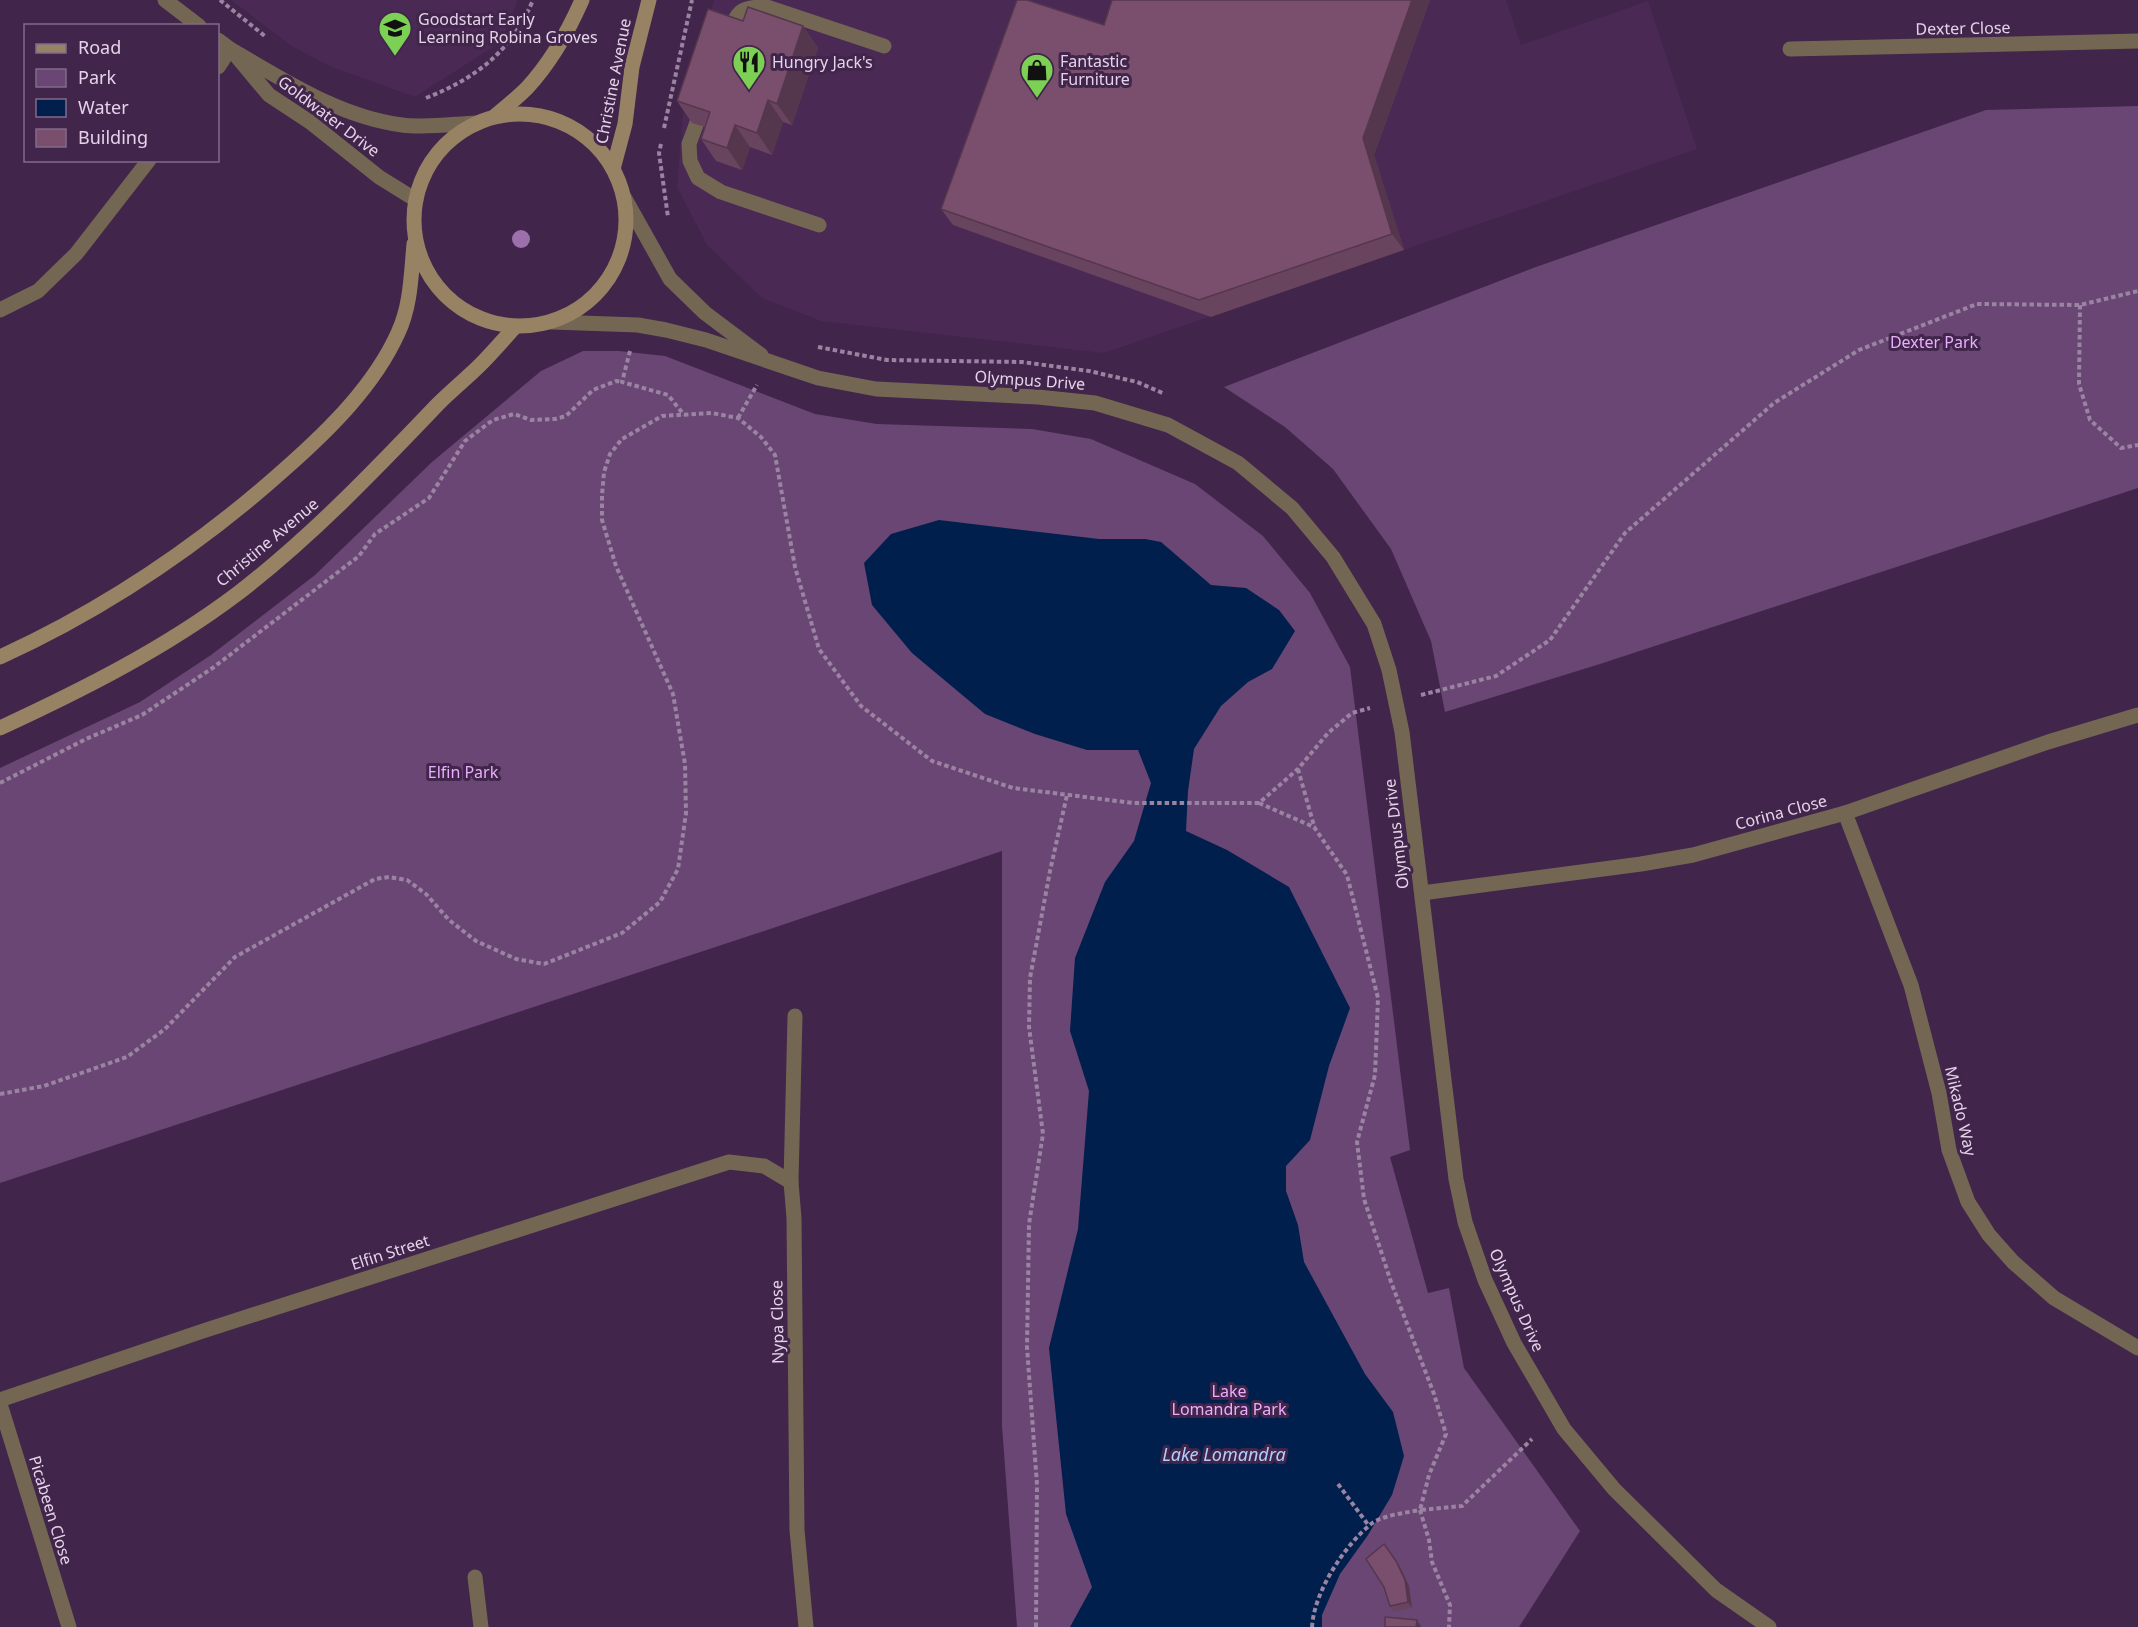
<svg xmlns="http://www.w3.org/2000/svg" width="2138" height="1627" font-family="'Noto Sans',sans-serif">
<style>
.built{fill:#4a2955}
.green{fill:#694674}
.water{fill:#001f4d}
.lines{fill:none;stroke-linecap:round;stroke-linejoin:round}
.path{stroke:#9a84a2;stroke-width:4;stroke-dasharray:4.5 3;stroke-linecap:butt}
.service{stroke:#736653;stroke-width:15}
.minor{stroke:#736653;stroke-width:15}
.secondary{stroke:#978264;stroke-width:15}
.tree{fill:#9d70ac}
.wall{fill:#69445f}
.shaded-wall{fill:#55374d}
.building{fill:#7a4f6e;stroke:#55374d;stroke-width:1.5}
.labels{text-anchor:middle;stroke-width:6;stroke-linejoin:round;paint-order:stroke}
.poi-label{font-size:16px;fill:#e4d3ea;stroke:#41254a;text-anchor:start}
.street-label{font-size:16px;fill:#e4d3ea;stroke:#41254a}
.park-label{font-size:16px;fill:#e9aefd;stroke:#41254a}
.water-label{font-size:18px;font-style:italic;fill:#afcffe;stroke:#41254a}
</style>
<rect width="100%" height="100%" fill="#41254a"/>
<g class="built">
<path d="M231 0H518L501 42 415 97 332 67 293 47Z"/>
<path d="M714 0H1506L1521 45 1648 1 1697 149 1104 353 821 321 762 298 707 245 677 187 684 103Z"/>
</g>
<g class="green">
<path d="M2138 106V488L1600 664 1445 712 1431 641 1391 549 1333 469 1285 427 1224 387 1533 268 1986 110Z"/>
<path d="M583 351H619L665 356 815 414 877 424 1032 429 1091 439 1195 484 1263 536 1310 593 1350 667 1410 1150 1390 1157 1428 1293 1449 1288 1464 1368 1580 1531 1519 1627H1017L1002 1426V851L761 932 0 1183V768L140 702 211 655 315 575 432 462 541 371Z"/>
</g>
<path class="water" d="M939 520 1099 539H1145L1161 542 1211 585 1246 588 1279 610 1295 631 1272 669 1248 682 1221 706 1194 749 1188 791 1186 831 1227 850 1289 887 1350 1008 1329 1066 1310 1140 1286 1166V1191L1298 1225 1304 1262 1365 1374 1393 1412 1404 1456 1392 1495 1368 1535 1340 1574 1322 1615V1627H1070L1092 1587 1066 1514 1049 1348 1078 1229 1089 1091 1070 1031 1075 958 1105 882 1134 841 1151 783 1138 750H1087L1035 734 985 714 912 653 872 605 864 563 891 534Z"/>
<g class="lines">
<g class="path">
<path d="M220 0 266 37"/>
<path d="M426 98C476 78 511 52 533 0"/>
<path d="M664 128 692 0"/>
<path d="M661 144 659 153 668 217"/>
<path d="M2080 305 2079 384 2090 420 2121 448 2138 445"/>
<path d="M818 347 887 360 1022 362 1089 371 1137 382 1165 394"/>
<path d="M630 351 622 382 668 395 684 415"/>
<path d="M738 418 757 385"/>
<path d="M1421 695 1496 676 1550 640 1625 533 1774 403 1859 350 1977 304 2080 305 2138 291"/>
<path d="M1298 769 1314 826"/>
<path d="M0 783 86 739 142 715 214 667 359 556 375 534 429 498 465 441 493 420 514 414 531 420 555 419 566 416 593 390 616 381 622 382"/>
<path d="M1259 803 1314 827 1347 875 1378 998 1375 1075 1357 1142 1364 1199 1391 1282 1434 1394 1446 1434 1429 1475 1420 1510 1462 1506 1532 1439"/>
<path d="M0 1094 44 1086 127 1057 165 1029 235 957 375 879 389 877 407 880 426 894 449 920 476 941 516 959 544 964 622 933 660 902 678 869 686 813 685 764 673 694 616 566 602 520V495L604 472 610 454 622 439 662 416 712 413 738 418 761 437 775 455 795 567 819 649 861 706 932 761 1013 788 1133 803H1259L1298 769 1328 733 1352 713 1370 708"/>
<path d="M1338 1484 1369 1526"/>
<path d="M1036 1627 1037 1485 1027 1347 1029 1224 1043 1134 1029 1027 1030 978 1050 871 1067 795"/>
<path d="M1312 1627C1314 1592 1344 1546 1371 1524 1383 1515 1405 1513 1420 1510L1429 1540 1432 1562 1450 1605 1449 1627"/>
</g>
<g class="service">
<path d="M728 38C737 13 738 6 767 7L884 46"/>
<path d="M703 106 689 144 690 161 698 178 721 192 819 225"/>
</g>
<g class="minor">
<path d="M165 0 199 26"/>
<path d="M218 40 230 49C284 80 339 117 402 125 426 128 453 124 476 123"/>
<path d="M1790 49 2138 41"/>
<path d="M238 58 269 95 310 122 379 177 416 200"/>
<path d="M218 67 230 49"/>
<path d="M624 197 670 279 705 313 761 355"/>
<path d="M0 310 38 291 76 254 149 160"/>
<path d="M552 322 638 325 666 330 706 340 818 378 876 389 1038 397 1095 403 1168 425 1238 463 1292 508 1333 557 1374 624 1389 670 1402 732 1456 1179 1465 1222 1485 1280 1514 1343 1564 1429 1614 1489 1716 1590 1769 1627"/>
<path d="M1845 813 1911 985 1939 1093 1949 1150 1968 1202 1989 1235 2013 1262 2054 1298 2138 1348"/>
<path d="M1422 893 1641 864 1693 855 1845 813 2048 742 2138 715"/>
<path d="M795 1016 791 1182 794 1218 797 1530 806 1627"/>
<path d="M0 1400 203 1331 729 1162 764 1166 791 1182"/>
<path d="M0 1404 69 1627"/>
<path d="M475 1577 481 1627"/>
</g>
<g class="secondary">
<circle cx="520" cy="220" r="106"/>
<path d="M495 116C506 107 517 98 527 88 551 62 568 32 582 0"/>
<path d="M613 169 625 124 632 67 649 0"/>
<path d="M0 657C105 609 200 545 286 468 329 430 374 386 398 333 411 305 411 275 414 244"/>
<path d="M0 728C82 690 164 649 237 594 310 538 375 470 438 404 452 390 467 378 481 364 493 352 504 339 515 327"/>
</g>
</g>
<circle class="tree" cx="521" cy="239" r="9"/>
<g class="wall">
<path d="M1112 0H1430L1374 155 1404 250 1211 317 953 225 941 209 1104 25Z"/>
<path d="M743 21 803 26 818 48 792 125 783 122 772 155 750 147 742 170 716 161 701 139 705 127 692 123 677 101Z"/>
<path d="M1384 1544 1400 1567 1409 1586 1412 1608 1394 1612 1390 1606Z"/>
</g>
<g class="shaded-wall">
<path d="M1412 0H1430L1374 155 1404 250 1392 234 1363 138Z"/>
<path d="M803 26 818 48 792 125 777 104Z"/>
<path d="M768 100 783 122 772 155 757 133Z"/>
<path d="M735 125 750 147 742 170 727 148Z"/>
<path d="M1396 1561 1400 1567 1409 1586 1412 1608 1408 1602Z"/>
<path d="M1417 1620 1421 1626V1627H1416Z"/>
</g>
<g class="building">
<path d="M1017 0H1027L1104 25 1112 0H1412L1363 138 1392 234 1199 300 941 209Z"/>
<path d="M748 7 803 26 777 104 768 100 757 133 735 125 727 148 701 139 710 112 677 101 708 9 743 21Z"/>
<path d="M1384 1544 1396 1561 1405 1580 1408 1602 1390 1606 1384 1587 1366 1559Z"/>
<path d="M1385 1617 1417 1620 1416 1627H1385Z"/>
</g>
<defs>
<g id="school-pin" transform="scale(1.725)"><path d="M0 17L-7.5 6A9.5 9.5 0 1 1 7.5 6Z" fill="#7cd155" stroke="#41254a"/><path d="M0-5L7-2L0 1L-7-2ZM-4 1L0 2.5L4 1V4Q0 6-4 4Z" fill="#111"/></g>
<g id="restaurant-pin" transform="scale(1.725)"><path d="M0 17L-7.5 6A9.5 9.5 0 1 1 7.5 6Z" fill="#7cd155" stroke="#41254a"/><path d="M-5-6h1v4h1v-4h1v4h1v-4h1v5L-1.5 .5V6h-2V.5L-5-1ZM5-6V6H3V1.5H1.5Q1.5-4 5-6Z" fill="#111"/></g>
<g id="shop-pin" transform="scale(1.725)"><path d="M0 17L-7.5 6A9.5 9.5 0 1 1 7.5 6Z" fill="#7cd155" stroke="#41254a"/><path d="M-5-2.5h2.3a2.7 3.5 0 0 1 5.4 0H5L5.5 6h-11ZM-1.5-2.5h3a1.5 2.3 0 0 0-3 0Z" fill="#111"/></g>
</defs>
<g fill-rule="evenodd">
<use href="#school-pin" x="395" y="28"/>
<use href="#restaurant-pin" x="749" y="62"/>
<use href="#shop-pin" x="1037" y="70"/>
</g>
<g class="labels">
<g class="poi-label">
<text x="418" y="25">Goodstart Early<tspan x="418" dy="18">Learning Robina Groves</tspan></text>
<text x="1060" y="67">Fantastic<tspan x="1060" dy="18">Furniture</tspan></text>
<text x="772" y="68">Hungry Jack's</text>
</g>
<g class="street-label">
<text transform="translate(1963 28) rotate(-1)" y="6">Dexter Close</text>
<text transform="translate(613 81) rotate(-79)" y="6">Christine Avenue</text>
<text transform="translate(329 116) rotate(37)" y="6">Goldwater Drive</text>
<text transform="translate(1030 380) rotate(4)" y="6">Olympus Drive</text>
<text transform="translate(267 542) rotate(-40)" y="6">Christine Avenue</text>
<text transform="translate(1781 812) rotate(-15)" y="6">Corina Close</text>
<text transform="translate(1396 834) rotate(-97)" y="6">Olympus Drive</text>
<text transform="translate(1961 1111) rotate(77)" y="6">Mikado Way</text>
<text transform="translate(390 1252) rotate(-18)" y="6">Elfin Street</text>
<text transform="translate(1517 1300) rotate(66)" y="6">Olympus Drive</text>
<text transform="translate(777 1322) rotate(-91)" y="6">Nypa Close</text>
<text transform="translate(51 1510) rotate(73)" y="6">Picabeen Close</text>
</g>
<g class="park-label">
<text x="1934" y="348">Dexter Park</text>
<text x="463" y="778">Elfin Park</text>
<text x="1229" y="1397">Lake<tspan x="1229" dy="18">Lomandra Park</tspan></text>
</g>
<g class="water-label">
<text x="1224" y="1461">Lake Lomandra</text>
</g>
</g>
<rect x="24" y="24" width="195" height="138" fill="#41254a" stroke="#826b8a" stroke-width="1.5"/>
<rect x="36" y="44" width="30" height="9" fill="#978264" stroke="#826b8a" stroke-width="1.5"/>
<text x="78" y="54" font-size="18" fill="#e4d3ea">Road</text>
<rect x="36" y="69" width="30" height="18" fill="#694674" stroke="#826b8a" stroke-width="1.5"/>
<text x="78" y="84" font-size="18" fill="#e4d3ea">Park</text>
<rect x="36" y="99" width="30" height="18" fill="#001f4d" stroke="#826b8a" stroke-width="1.5"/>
<text x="78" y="114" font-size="18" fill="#e4d3ea">Water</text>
<rect x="36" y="129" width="30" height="18" fill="#7a4f6e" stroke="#826b8a" stroke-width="1.5"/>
<text x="78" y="144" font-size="18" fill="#e4d3ea">Building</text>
</svg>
